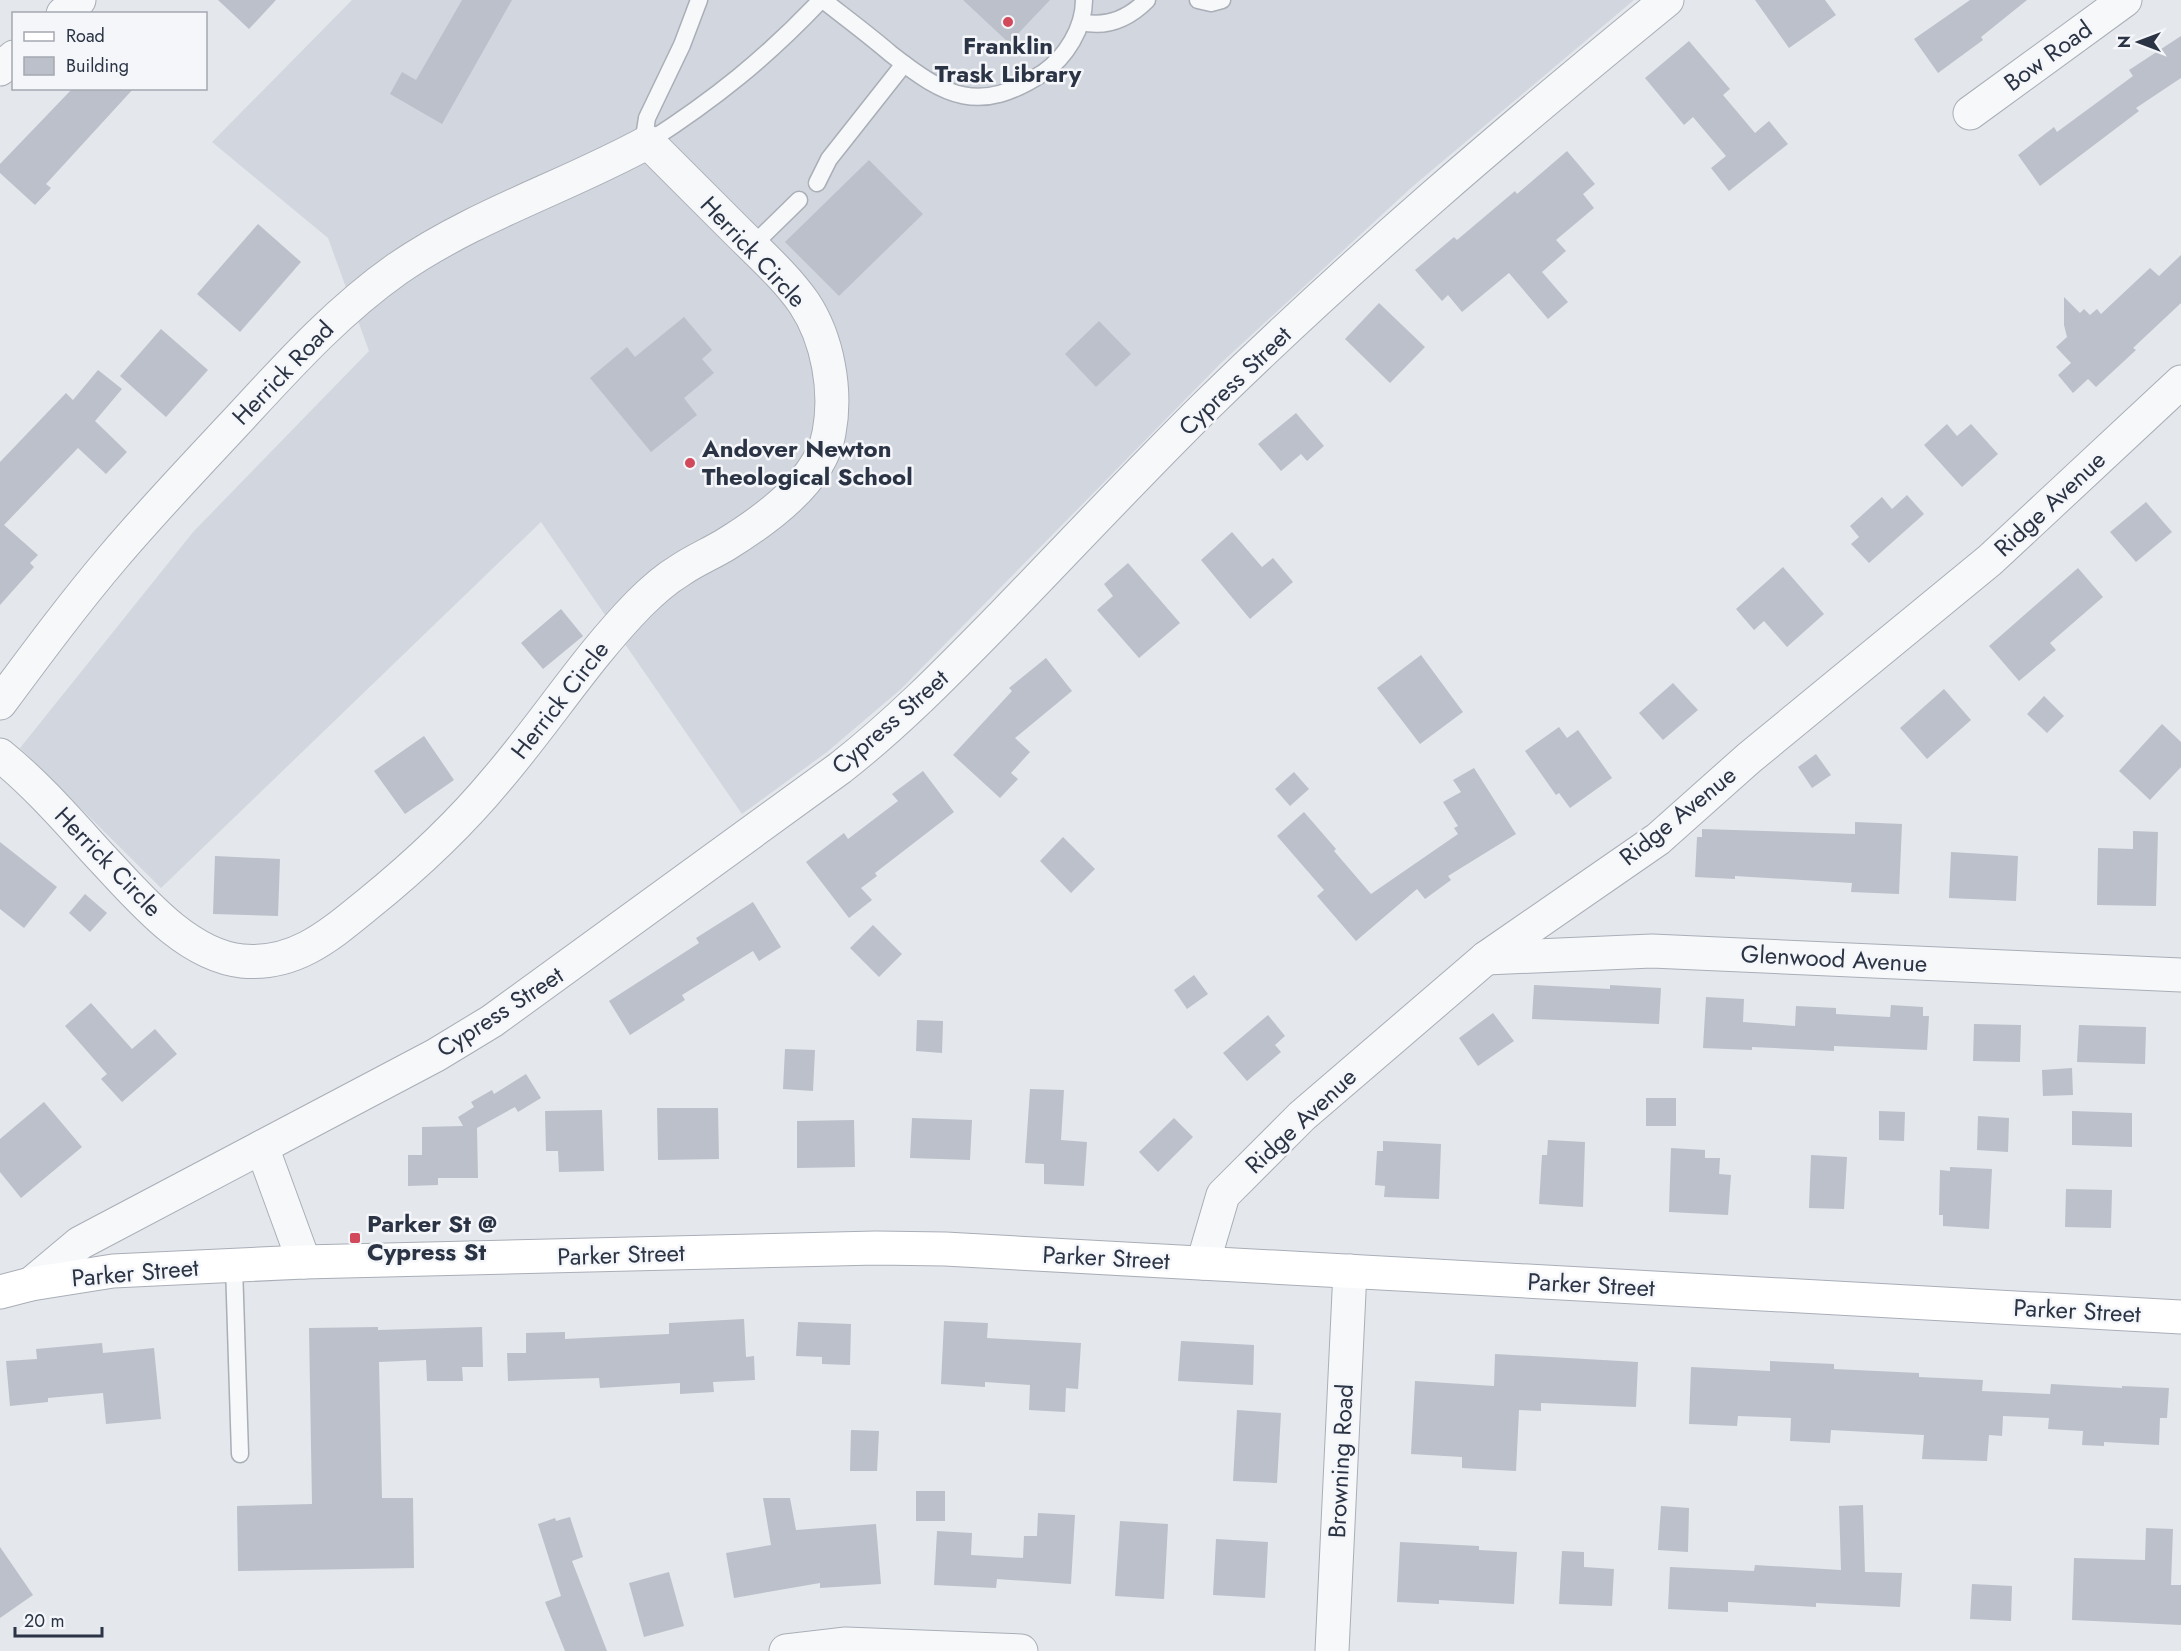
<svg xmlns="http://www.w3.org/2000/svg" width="2181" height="1651" font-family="Jost,sans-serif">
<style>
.built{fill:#d2d6de}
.building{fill:#bbc0ca}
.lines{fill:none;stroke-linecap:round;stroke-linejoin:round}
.service-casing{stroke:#a9aeb7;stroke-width:19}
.minor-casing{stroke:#a9aeb7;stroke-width:35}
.secondary-casing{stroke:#a9aeb7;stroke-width:35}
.service{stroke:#f7f8fa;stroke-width:16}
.minor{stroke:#f7f8fa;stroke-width:33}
.secondary{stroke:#fff;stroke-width:33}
.poi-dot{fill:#d1495b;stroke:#f4f6f9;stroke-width:2}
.labels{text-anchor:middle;stroke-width:5;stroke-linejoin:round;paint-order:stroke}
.poi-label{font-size:24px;font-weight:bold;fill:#2b3445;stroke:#f4f6f9;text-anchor:start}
.street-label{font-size:24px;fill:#2b3445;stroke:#f4f6f9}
</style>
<rect width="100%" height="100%" fill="#e4e7ec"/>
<path class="built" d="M352 0H1634L1412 187 1220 364 901 689 827 752 742 814 541 522 161 888 20 748 194 531 369 351 328 238 212 142Z"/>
<g class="building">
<path d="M218 0H276L249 29Z"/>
<path d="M462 0H512L442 124 390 94 402 72 416 80Z"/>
<path d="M963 0H1050L1009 43Z"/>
<path d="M1755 0H1825L1836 15 1789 48Z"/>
<path d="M1970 0H2027L1981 37 1983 40 1938 73 1914 39Z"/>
<path d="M2181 36V78L2136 108 2139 111 2040 186 2018 155 2054 127 2057 132 2133 76 2129 70Z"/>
<path d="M1689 41 1730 89 1723 95 1755 133 1769 121 1788 144 1729 191 1711 168 1726 156 1693 117 1684 125 1645 78Z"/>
<path d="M73 88H134L46 184 51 188 35 205 0 173V164Z"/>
<path d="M1567 151 1595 184 1583 194 1594 208 1556 240 1566 251 1542 272 1568 302 1548 319 1509 273 1462 312 1448 295 1442 301 1415 270 1454 237 1457 240 1515 191 1517 194Z"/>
<path d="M869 160 923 214 839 296 785 242Z"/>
<path d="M258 224 301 262 240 332 197 294Z"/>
<path d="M2181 255V303L2133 348 2136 350 2096 387 2088 379 2073 393 2058 375 2071 363 2056 347 2067 337 2064 325V297L2080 313 2084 309 2090 315 2097 309 2101 314 2150 268 2159 276Z"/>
<path d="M1379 303 1425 347 1390 383 1345 339Z"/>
<path d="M684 317 712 350 702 359 714 373 684 398 697 415 651 452 590 378 627 347 635 357Z"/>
<path d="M1099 321 1131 354 1096 387 1065 354Z"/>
<path d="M161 329 208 370 166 417 120 376Z"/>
<path d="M98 370 122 389 95 421 127 452 106 474 78 448 4 525 38 555 30 563 34 567 0 605V462L66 393 73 400Z"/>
<path d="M1296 413 1324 446 1307 461 1301 454 1281 471 1258 444Z"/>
<path d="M1947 424 1957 436 1971 424 1998 454 1962 487 1924 445Z"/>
<path d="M1907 495 1924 514 1869 563 1851 544 1859 537 1850 526 1882 497 1892 509Z"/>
<path d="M2146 502 2172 532 2136 562 2110 532Z"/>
<path d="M1232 532 1262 567 1273 558 1293 582 1250 619 1201 560Z"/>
<path d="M1128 563 1180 623 1139 658 1097 610 1113 596 1104 584Z"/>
<path d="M1783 567 1824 614 1787 647 1764 621 1754 630 1736 609Z"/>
<path d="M2078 568 2103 597 2050 643 2056 650 2019 681 1989 646Z"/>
<path d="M561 609 583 636 543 669 521 643Z"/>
<path d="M1421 655 1463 712 1420 744 1377 688Z"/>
<path d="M1046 658 1072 691 1015 738 1030 752 1011 773 1018 779 1000 798 953 755 1012 691 1009 688Z"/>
<path d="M1673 683 1698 710 1663 740 1639 713Z"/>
<path d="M1944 689 1971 720 1927 759 1900 728Z"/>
<path d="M2044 696 2064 716 2047 733 2027 714Z"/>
<path d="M2162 724 2181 742V767L2150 800 2119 771Z"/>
<path d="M1559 727 1567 738 1578 730 1612 778 1570 808 1559 793 1556 795 1525 751Z"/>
<path d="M424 736 454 780 405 814 374 771Z"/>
<path d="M1816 754 1831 775 1812 788 1798 767Z"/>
<path d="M1474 768 1516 834 1448 876 1451 880 1425 899 1417 889 1356 941 1317 896 1324 890 1277 836 1304 812 1336 849 1334 851 1371 894 1458 834 1454 828 1458 826 1443 802 1461 792 1453 780Z"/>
<path d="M923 771 954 812 875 873 877 876 861 888 872 900 849 918 806 862 844 833 848 839 898 801 892 794Z"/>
<path d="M1294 772 1309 789 1290 806 1275 789Z"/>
<path d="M1855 822 1902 824 1899 894 1851 892 1852 883 1735 876V879L1695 877 1697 837H1702V829L1855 834Z"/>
<path d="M2133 831 2158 832 2156 906 2097 905 2098 848 2133 849Z"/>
<path d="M1063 837 1095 869 1071 893 1040 861Z"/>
<path d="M0 842 57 887 24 928 0 909Z"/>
<path d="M1951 852 2018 856 2016 901 1949 898Z"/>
<path d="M215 856 280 859 278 916 213 914Z"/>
<path d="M85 894 107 913 90 932 69 913Z"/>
<path d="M753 902 781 947 759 961 753 951 682 995 685 1000 630 1035 609 1001 699 943 696 938Z"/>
<path d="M873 925 902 954 879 977 850 948Z"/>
<path d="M1194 975 1208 994 1187 1009 1174 990Z"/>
<path d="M1534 985 1610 989V985L1661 988 1659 1024 1532 1019Z"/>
<path d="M1706 997 1744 999 1743 1022 1795 1026 1796 1006 1836 1008V1014L1890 1017 1891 1005 1923 1007V1016H1929L1927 1050 1834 1046V1051L1752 1047V1050L1703 1048Z"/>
<path d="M91 1003 132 1049 155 1029 177 1054 122 1102 101 1079 107 1074 65 1026Z"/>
<path d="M1493 1013 1514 1041 1478 1066 1459 1038Z"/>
<path d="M1268 1015 1285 1036 1275 1045 1281 1052 1247 1081 1223 1053Z"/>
<path d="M917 1020 943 1021 942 1053 916 1051Z"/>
<path d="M1974 1024 2021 1025 2020 1062 1973 1061Z"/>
<path d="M2079 1025 2146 1027 2145 1064 2077 1062Z"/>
<path d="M785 1049 815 1050 813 1091 783 1089Z"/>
<path d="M2072 1068 2073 1095 2043 1096 2042 1070Z"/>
<path d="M526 1074 541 1098 518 1112 515 1107 477 1128 478 1178H438V1185L408 1186V1155H422V1127L463 1126 458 1117 474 1107 471 1102 492 1090 494 1094Z"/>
<path d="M1030 1089 1064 1090 1061 1140 1087 1142 1084 1186 1044 1184V1164L1025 1163Z"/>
<rect x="1646" y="1098" width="30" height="28"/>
<path d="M44 1102 82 1147 21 1198 0 1172V1139Z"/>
<path d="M657 1108H718L719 1159 658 1160Z"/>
<path d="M602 1110 604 1171 559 1172 558 1151H546L545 1111Z"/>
<path d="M1879 1111 1905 1112 1904 1141 1879 1140Z"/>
<path d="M2072 1111 2132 1113V1147L2072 1145Z"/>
<path d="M1978 1116 2009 1118 2008 1152 1977 1150Z"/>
<path d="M912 1118 972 1120 970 1160 910 1158Z"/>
<path d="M1174 1118 1193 1137 1158 1172 1139 1152Z"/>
<path d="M854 1120 855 1167 797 1168V1121Z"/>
<path d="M1548 1140 1585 1142 1583 1207 1539 1204 1542 1155H1547Z"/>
<path d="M1383 1141 1441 1144 1439 1199 1384 1197 1385 1186 1375 1185 1377 1151H1383Z"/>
<path d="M1671 1148 1705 1150V1158H1720L1719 1174 1731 1175 1728 1215 1669 1212Z"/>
<path d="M1811 1155 1847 1157 1844 1209 1809 1208Z"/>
<path d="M1950 1167 1992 1169 1989 1229 1943 1226V1215H1939L1940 1170 1950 1171Z"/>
<path d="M2066 1189 2112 1190 2111 1228 2065 1227Z"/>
<path d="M744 1319 746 1357 754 1356 755 1380 713 1382 714 1392 680 1394V1383L600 1388 599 1378 508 1381 507 1353H526V1333L565 1332V1339L669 1334V1323Z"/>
<path d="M944 1321 988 1323 987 1338 1081 1343 1078 1389 1066 1388 1065 1412 1029 1410 1030 1385 985 1382V1387L941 1384Z"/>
<path d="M798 1322 851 1324 850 1365 822 1364V1357L796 1356Z"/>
<path d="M378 1327V1330L482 1327 483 1367H462L463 1381H427L426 1360 379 1362 382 1498H413L414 1568 238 1571 237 1506 312 1504 309 1328Z"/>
<path d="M1181 1341 1254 1345 1253 1385 1178 1381Z"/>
<path d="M102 1343 103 1353 154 1348 161 1419 106 1424 103 1393 48 1398V1402L10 1406 6 1361 37 1359 36 1349Z"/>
<path d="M1495 1354 1638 1362 1636 1407 1541 1403V1411L1519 1410 1516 1471 1462 1468V1457L1411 1454 1415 1381 1494 1386Z"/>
<path d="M1770 1361 1834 1364V1369L1919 1373V1377L1983 1380 1982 1391 2050 1394 2051 1384 2122 1388V1386L2169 1388 2167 1418H2160L2159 1445 2104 1442V1446L2082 1445 2083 1431 2048 1429 2049 1418 2003 1416 2002 1436 1989 1435 1987 1461 1922 1459 1924 1435 1831 1430 1830 1443 1790 1441 1791 1418 1738 1416 1737 1426 1689 1424 1691 1367 1770 1371Z"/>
<path d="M1237 1410 1281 1413 1277 1483 1233 1481Z"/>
<path d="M851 1430 879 1431 877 1471H850Z"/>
<rect x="916" y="1491" width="29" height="30"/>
<path d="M763 1498H790L796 1530 876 1524 881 1584 820 1588V1583L734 1598 726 1553 771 1545Z"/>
<path d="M1863 1505 1865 1572 1902 1573 1900 1607 1816 1603V1607L1728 1602V1612L1668 1609 1670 1567 1754 1571 1755 1565 1841 1570 1839 1506Z"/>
<path d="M1661 1506 1689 1508 1688 1552 1658 1550Z"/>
<path d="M1038 1513 1075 1515 1071 1584 997 1579 996 1588 934 1585 937 1531 972 1533 971 1555 1023 1558 1024 1536H1037Z"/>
<path d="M570 1517 583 1557 572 1561 607 1651H565L545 1602 561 1596 538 1524 555 1518 556 1521Z"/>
<path d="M1120 1521 1168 1524 1164 1599 1115 1596Z"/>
<path d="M2146 1528 2173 1529 2171 1585H2181V1625L2072 1620 2074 1558 2145 1560Z"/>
<path d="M1216 1539 1268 1542 1265 1598 1213 1595Z"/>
<path d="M1400 1542 1479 1546V1550L1517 1552 1514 1604 1439 1600V1604L1397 1602Z"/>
<path d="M0 1547 33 1595 0 1618Z"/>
<path d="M1562 1551 1584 1552V1567L1614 1569 1612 1606 1559 1604Z"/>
<path d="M669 1572 684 1626 644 1637 629 1583Z"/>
<path d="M1972 1584 2012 1586 2011 1621 1970 1619Z"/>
</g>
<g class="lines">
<g class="service-casing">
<g id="service">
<path d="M699 0 682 45 647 118 645 131 648 142C715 99 766 58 821 0"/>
<path d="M823 0C846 18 869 35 891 54 946 97 979 115 1043 73 1066 57 1084 28 1084 0"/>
<path d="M1198 0 1211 3 1222 0"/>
<path d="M1081 22C1107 28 1129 18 1147 0"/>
<path d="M817 183 829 159 904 64"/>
<path d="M752 246 799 200"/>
<path d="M234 1266 240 1454"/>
</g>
</g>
<g class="minor-casing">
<g id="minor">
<path d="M63 14 79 0"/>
<path d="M0 69 14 57"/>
<path d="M1970 113 2125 0"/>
<path d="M0 703C37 653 74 603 114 556 153 510 195 466 236 422 287 367 336 312 397 269 475 215 566 187 648 142 678 172 708 202 738 232 760 254 786 277 804 303 828 339 837 391 829 433 821 481 764 521 725 545 710 554 693 561 679 571 664 580 651 592 639 604 586 658 546 722 497 779 459 825 415 866 368 904 330 935 295 966 242 961 185 955 137 895 100 856 68 821 37 785 0 755"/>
<path d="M1486 958 1652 951 2181 975"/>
<path d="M262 1147 304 1262"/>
<path d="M1203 1263 1223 1195 1302 1116 1486 958 1658 839 1749 758 1990 560 2181 382"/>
<path d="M31 1284 80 1243 436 1055 492 1021 840 768C900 721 952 667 1005 613 1073 543 1138 473 1207 405 1353 262 1509 129 1667 0"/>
<path d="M786 1651 846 1644 1021 1651"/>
<path d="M1332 1651 1350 1271"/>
</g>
</g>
<g class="secondary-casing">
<path id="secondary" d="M0 1292 31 1284 113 1271 304 1262 876 1248 945 1249 2181 1317"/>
</g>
<use href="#service" class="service"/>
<use href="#minor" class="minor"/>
<use href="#secondary" class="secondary"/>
</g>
<g class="poi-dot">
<circle cx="1008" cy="22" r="6"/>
<circle cx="690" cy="463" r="6"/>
<rect x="349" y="1232" width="12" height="12" rx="3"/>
</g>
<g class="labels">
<g class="poi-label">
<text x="1008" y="54" text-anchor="middle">Franklin<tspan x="1008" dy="28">Trask Library</tspan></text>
<text x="702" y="457">Andover Newton<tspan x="702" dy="28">Theological School</tspan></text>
<text x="367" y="1232">Parker St @<tspan x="367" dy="28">Cypress St</tspan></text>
</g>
<g class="street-label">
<text transform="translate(2048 56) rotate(-36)" y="8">Bow Road</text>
<text transform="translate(753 252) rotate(47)" y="8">Herrick Circle</text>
<text transform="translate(283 373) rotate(-46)" y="8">Herrick Road</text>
<text transform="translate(1235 381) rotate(-44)" y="8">Cypress Street</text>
<text transform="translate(2050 504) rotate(-43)" y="8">Ridge Avenue</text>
<text transform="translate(560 700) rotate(-52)" y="8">Herrick Circle</text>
<text transform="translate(890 722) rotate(-41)" y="8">Cypress Street</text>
<text transform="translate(1678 816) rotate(-39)" y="8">Ridge Avenue</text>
<text transform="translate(108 862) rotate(46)" y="8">Herrick Circle</text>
<text transform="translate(1834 959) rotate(3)" y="8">Glenwood Avenue</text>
<text transform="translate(500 1012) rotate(-33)" y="8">Cypress Street</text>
<text transform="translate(1301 1121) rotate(-43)" y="8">Ridge Avenue</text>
<text transform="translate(621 1255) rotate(-2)" y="8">Parker Street</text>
<text transform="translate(1106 1258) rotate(3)" y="8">Parker Street</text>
<text transform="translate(135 1273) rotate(-5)" y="8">Parker Street</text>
<text transform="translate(1591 1285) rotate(3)" y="8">Parker Street</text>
<text transform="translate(2077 1311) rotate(3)" y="8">Parker Street</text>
<text transform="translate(1341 1461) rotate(-87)" y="8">Browning Road</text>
</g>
</g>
<rect x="12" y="12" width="195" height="78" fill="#f4f6f9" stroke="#a4a8b1" stroke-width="1.5"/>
<rect x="24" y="32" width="30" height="9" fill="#ffffff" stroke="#a4a8b1" stroke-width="1.5"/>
<text x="66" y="42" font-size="18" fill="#2b3445">Road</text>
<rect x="24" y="57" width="30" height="18" fill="#bbc0ca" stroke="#a4a8b1" stroke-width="1.5"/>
<text x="66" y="72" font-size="18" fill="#2b3445">Building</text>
<g transform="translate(2139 42) rotate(270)" stroke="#f4f6f9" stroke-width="4.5" paint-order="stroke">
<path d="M0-4.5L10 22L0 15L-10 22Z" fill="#2b3445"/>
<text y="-9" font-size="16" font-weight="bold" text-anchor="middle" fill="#2b3445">N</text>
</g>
<path d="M15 1627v9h87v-9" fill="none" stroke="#2b3445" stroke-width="3"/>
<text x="24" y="1627" font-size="18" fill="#2b3445" stroke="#f4f6f9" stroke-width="4.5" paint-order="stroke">20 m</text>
</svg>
